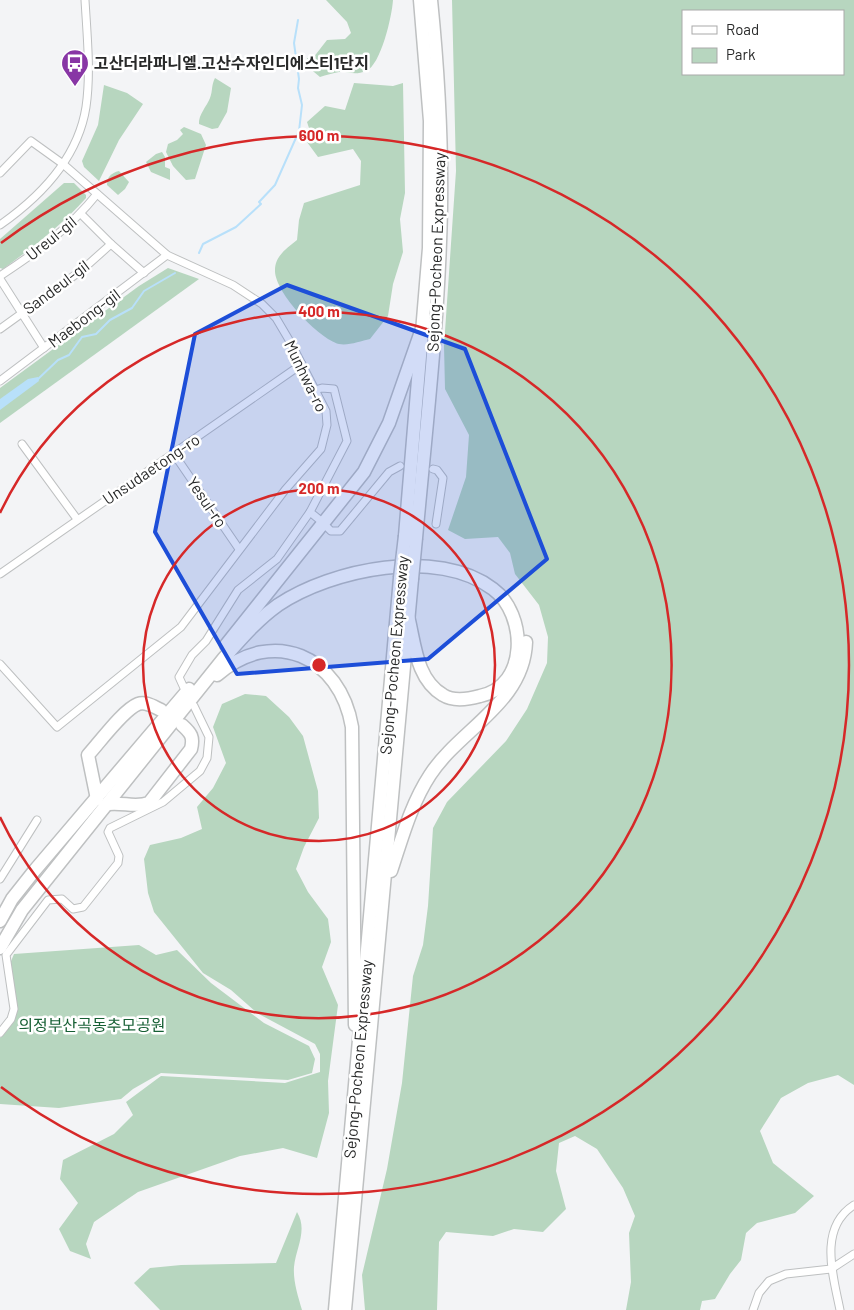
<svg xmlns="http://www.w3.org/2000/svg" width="854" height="1310" font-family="Barlow,'Noto Sans KR',sans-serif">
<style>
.green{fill:#b7d6bf;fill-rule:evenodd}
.water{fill:#b8e0fa}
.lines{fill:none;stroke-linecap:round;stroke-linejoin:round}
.stream{stroke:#b8e0fa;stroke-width:2}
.street-casing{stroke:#bec0c1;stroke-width:9}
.highway-casing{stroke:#bec0c1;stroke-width:15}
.street{stroke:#fff;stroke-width:7}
.highway{stroke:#fff;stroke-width:12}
.highway-bridge-casing{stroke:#bec0c1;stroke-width:15;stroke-linecap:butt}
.highway-bridge{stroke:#fff;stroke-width:12}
.marked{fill:#1d4ed8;fill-opacity:0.2;stroke:#1d4ed8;stroke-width:4;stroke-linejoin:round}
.ring{fill:none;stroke:#d62828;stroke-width:2.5}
.labels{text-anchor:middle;stroke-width:5;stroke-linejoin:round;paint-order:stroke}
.poi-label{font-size:16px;font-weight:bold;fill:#282929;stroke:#fff;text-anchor:start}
.street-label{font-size:16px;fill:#282929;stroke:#fff}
.park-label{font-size:16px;fill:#165f34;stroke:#fff}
.centre{fill:#d62828;stroke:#fff;stroke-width:2.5}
.ring-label{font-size:15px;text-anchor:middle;font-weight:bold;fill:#d62828;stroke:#fff;stroke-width:5;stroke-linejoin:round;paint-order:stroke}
</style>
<rect width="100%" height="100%" fill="#f3f4f6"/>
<g class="green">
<path d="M326 0H393C392 16 381 65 366 71 354 76 348 71 339 72 333 73 326 75 320 77L308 67 307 58H313L327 40 345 39 351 33 347 22Z"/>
<path d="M452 0H854V1085L838 1075 808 1083 781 1098 760 1131 773 1163 814 1196 795 1213 757 1223 746 1233 741 1260 730 1274 715 1299 702 1301 700 1310H626L631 1282 629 1233 635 1216 623 1188 597 1149 575 1136 559 1143 556 1171 566 1209 543 1232 514 1229 493 1236 446 1232 439 1242 437 1310H365L362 1275 387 1169 402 1083 413 976 423 945 428 906 433 828 447 802 506 741 527 709 547 663 548 637 539 605 515 574 510 553 498 537 465 539 448 530 466 477 469 435 445 389 444 346 456 171ZM683 11H843V74H683Z"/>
<path d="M215 78 231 88 227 112 218 128 212 129 199 124C198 115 207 106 210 98 213 90 211 86 215 78Z"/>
<path d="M354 83 393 86 403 83 405 193 400 219 403 252 393 284 388 316 370 339C361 341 348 346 339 344 319 339 274 292 275 270 275 256 287 248 297 240L299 220 304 203 360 185 361 161 353 149 318 157 307 142 311 134 307 122 325 106 345 110Z"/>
<path d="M104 85 127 93 143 104 119 140 99 181 84 167 82 161 98 125Z"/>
<path d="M184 127 201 134 206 145 195 179 186 180 173 166 166 152 168 144 177 140 183 134 180 130Z"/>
<path d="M162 152 165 157V167L170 169V180L151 172 146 162 156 154Z"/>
<path d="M119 171 129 182 125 189 118 195 107 185C107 177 111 173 119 171Z"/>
<path d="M64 183H74L86 195V198C61 226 33 247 3 269L0 268V239Z"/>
<path d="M168 268 199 279 0 423V388L139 286Z"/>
<path d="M245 694 266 696 289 717 303 736 318 791 319 818 304 847 296 869 308 892 328 919 331 942 322 967 338 1005 328 1081 329 1113 317 1158 283 1148 240 1156 138 1192 94 1222 86 1244 91 1259 70 1251 59 1229 78 1203 60 1179 63 1160 114 1134 133 1115 126 1102 161 1076 285 1083 320 1072V1054L315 1044 257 1013 231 990 203 973 154 912 148 893 144 859 150 845 181 838 202 829 197 807 213 788 226 763 213 727 222 704Z"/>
<path d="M139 945 156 955 177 950 211 983 264 1023 309 1046 315 1059 312 1073 288 1080 161 1073 133 1089 121 1099 59 1108 0 1104V1038L17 1013 9 966 14 954Z"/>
<path d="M297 1212C308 1230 296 1248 294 1267 293 1281 298 1296 302 1310H160L134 1283 150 1268 181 1265 276 1263Z"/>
</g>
<path class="water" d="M38 377 39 381 35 384 0 410V399L28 379Z"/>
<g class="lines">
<g class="stream">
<path d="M199 253 203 244 236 227 261 204 259 202 275 185 299 131 302 105 298 88 299 79 294 43 298 20"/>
<path d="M38 379 58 360 69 355 82 337 96 334 110 320 132 308 144 291 175 273"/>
</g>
<g class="street-casing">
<g id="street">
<path d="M0 173 31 141 63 164 167 255 233 285 262 304 276 318 292 345 326 411 327 425 321 449 285 490 181 627 57 727 0 664"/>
<path d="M81 214 111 244 144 273"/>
<path d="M0 225C40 197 78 158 86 107 91 73 87 35 85 0"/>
<path d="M0 276C38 251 69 229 97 194"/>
<path d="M0 279 44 348"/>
<path d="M0 329 82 270 111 244"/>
<path d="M0 381 167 255"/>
<path d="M315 390 322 388 334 389 347 441 310 512 321 521"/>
<path d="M22 444 77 519"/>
<path d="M174 454 239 549"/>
<path d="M433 469 437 470 443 478 436 524"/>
<path d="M327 527 331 531H340L389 472 400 466"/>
<path d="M0 574 302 364"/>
<path d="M184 688 179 677 192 655 206 641 238 590 277 559 310 512"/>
<path d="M0 879 37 820"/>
<path d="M0 1033 11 1019 14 1009 6 955 48 900 62 899 73 909 83 907 118 863 119 856 108 832 110 828 163 802 200 771 207 758 209 737 194 706"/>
<path d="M753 1310 759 1293 769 1281 786 1274 831 1269 854 1254"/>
<path d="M840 1310C833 1275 818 1228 854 1205"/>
</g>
</g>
<g class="highway-casing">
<g id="highway">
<path d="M405 536 429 248 430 121 420 0"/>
<path d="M416 538C426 428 439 318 441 208 442 139 438 69 431 0"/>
<path d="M226 645 364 472 389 423 424 323"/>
<path d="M217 675C273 626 340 656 352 727L355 1025"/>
<path d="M97 799 88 755C100 742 123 710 138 704 146 701 154 707 161 710"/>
<path d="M108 804C123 802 135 808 149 803L191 749C194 737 191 733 182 725"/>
<path d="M391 871C402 838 411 804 430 775 460 729 524 703 526 642"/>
<path d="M0 921 12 899 35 870 189 689"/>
<path d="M0 948 22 910 224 658C241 639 258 619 278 605 332 569 438 547 493 589 527 614 529 686 480 696 469 699 454 702 443 695 416 679 415 644 408 616"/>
<path d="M335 1310 400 578"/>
<path d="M345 1310 412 579"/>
</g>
</g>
<use href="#street" class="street"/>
<use href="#highway" class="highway"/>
<g class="highway-bridge-casing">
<g id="highway-bridge">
<path d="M400 578 405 536"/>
<path d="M412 579 416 538"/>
</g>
</g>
<use href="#highway-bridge" class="highway-bridge"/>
</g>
<path class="marked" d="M287 285 465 349 547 559 428 659 237 674 155 532 195 334Z"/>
<g class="ring">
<circle cx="319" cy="665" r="176"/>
<path d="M0 513A353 353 0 1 1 0 817"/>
<path d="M1 243A529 529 0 1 1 1 1087"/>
</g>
<defs>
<g id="bus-pin" transform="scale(1.4375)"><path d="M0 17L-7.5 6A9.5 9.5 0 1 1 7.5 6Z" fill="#8836a5" stroke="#fff"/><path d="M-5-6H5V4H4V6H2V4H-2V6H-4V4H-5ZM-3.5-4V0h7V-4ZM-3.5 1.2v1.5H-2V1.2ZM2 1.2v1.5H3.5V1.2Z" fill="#fff"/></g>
</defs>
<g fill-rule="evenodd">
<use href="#bus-pin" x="75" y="63"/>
</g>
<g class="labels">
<g class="poi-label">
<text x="94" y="69">고산더라파니엘.고산수자인디에스티1단지</text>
</g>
<g class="street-label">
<text transform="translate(51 238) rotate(-39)" y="6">Ureul-gil</text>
<text transform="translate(436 252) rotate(-88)" y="6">Sejong-Pocheon Expressway</text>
<text transform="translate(56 287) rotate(-37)" y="6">Sandeul-gil</text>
<text transform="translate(84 318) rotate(-37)" y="6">Maebong-gil</text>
<text transform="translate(306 376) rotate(64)" y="6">Munhwa-ro</text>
<text transform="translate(151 469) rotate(-34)" y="6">Unsudaetong-ro</text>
<text transform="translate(207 502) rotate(56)" y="6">Yesul-ro</text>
<text transform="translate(394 655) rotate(-85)" y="6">Sejong-Pocheon Expressway</text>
<text transform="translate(358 1059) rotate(-85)" y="6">Sejong-Pocheon Expressway</text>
</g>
<g class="park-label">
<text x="92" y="1031">의정부산곡동추모공원</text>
</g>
</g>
<circle cx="319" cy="665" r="8" class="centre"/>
<g class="ring-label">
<text x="319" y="141">600 m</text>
<text x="319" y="317">400 m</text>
<text x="319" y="494">200 m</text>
</g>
<rect x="682" y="10" width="162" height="65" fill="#ffffff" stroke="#a9a9a9"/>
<rect x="692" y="26" width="25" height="8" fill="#ffffff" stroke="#a9a9a9"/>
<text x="726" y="35" font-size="15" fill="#282929">Road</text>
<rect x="692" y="48" width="25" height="15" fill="#b7d6bf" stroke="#a9a9a9"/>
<text x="726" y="60" font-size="15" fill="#282929">Park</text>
</svg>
